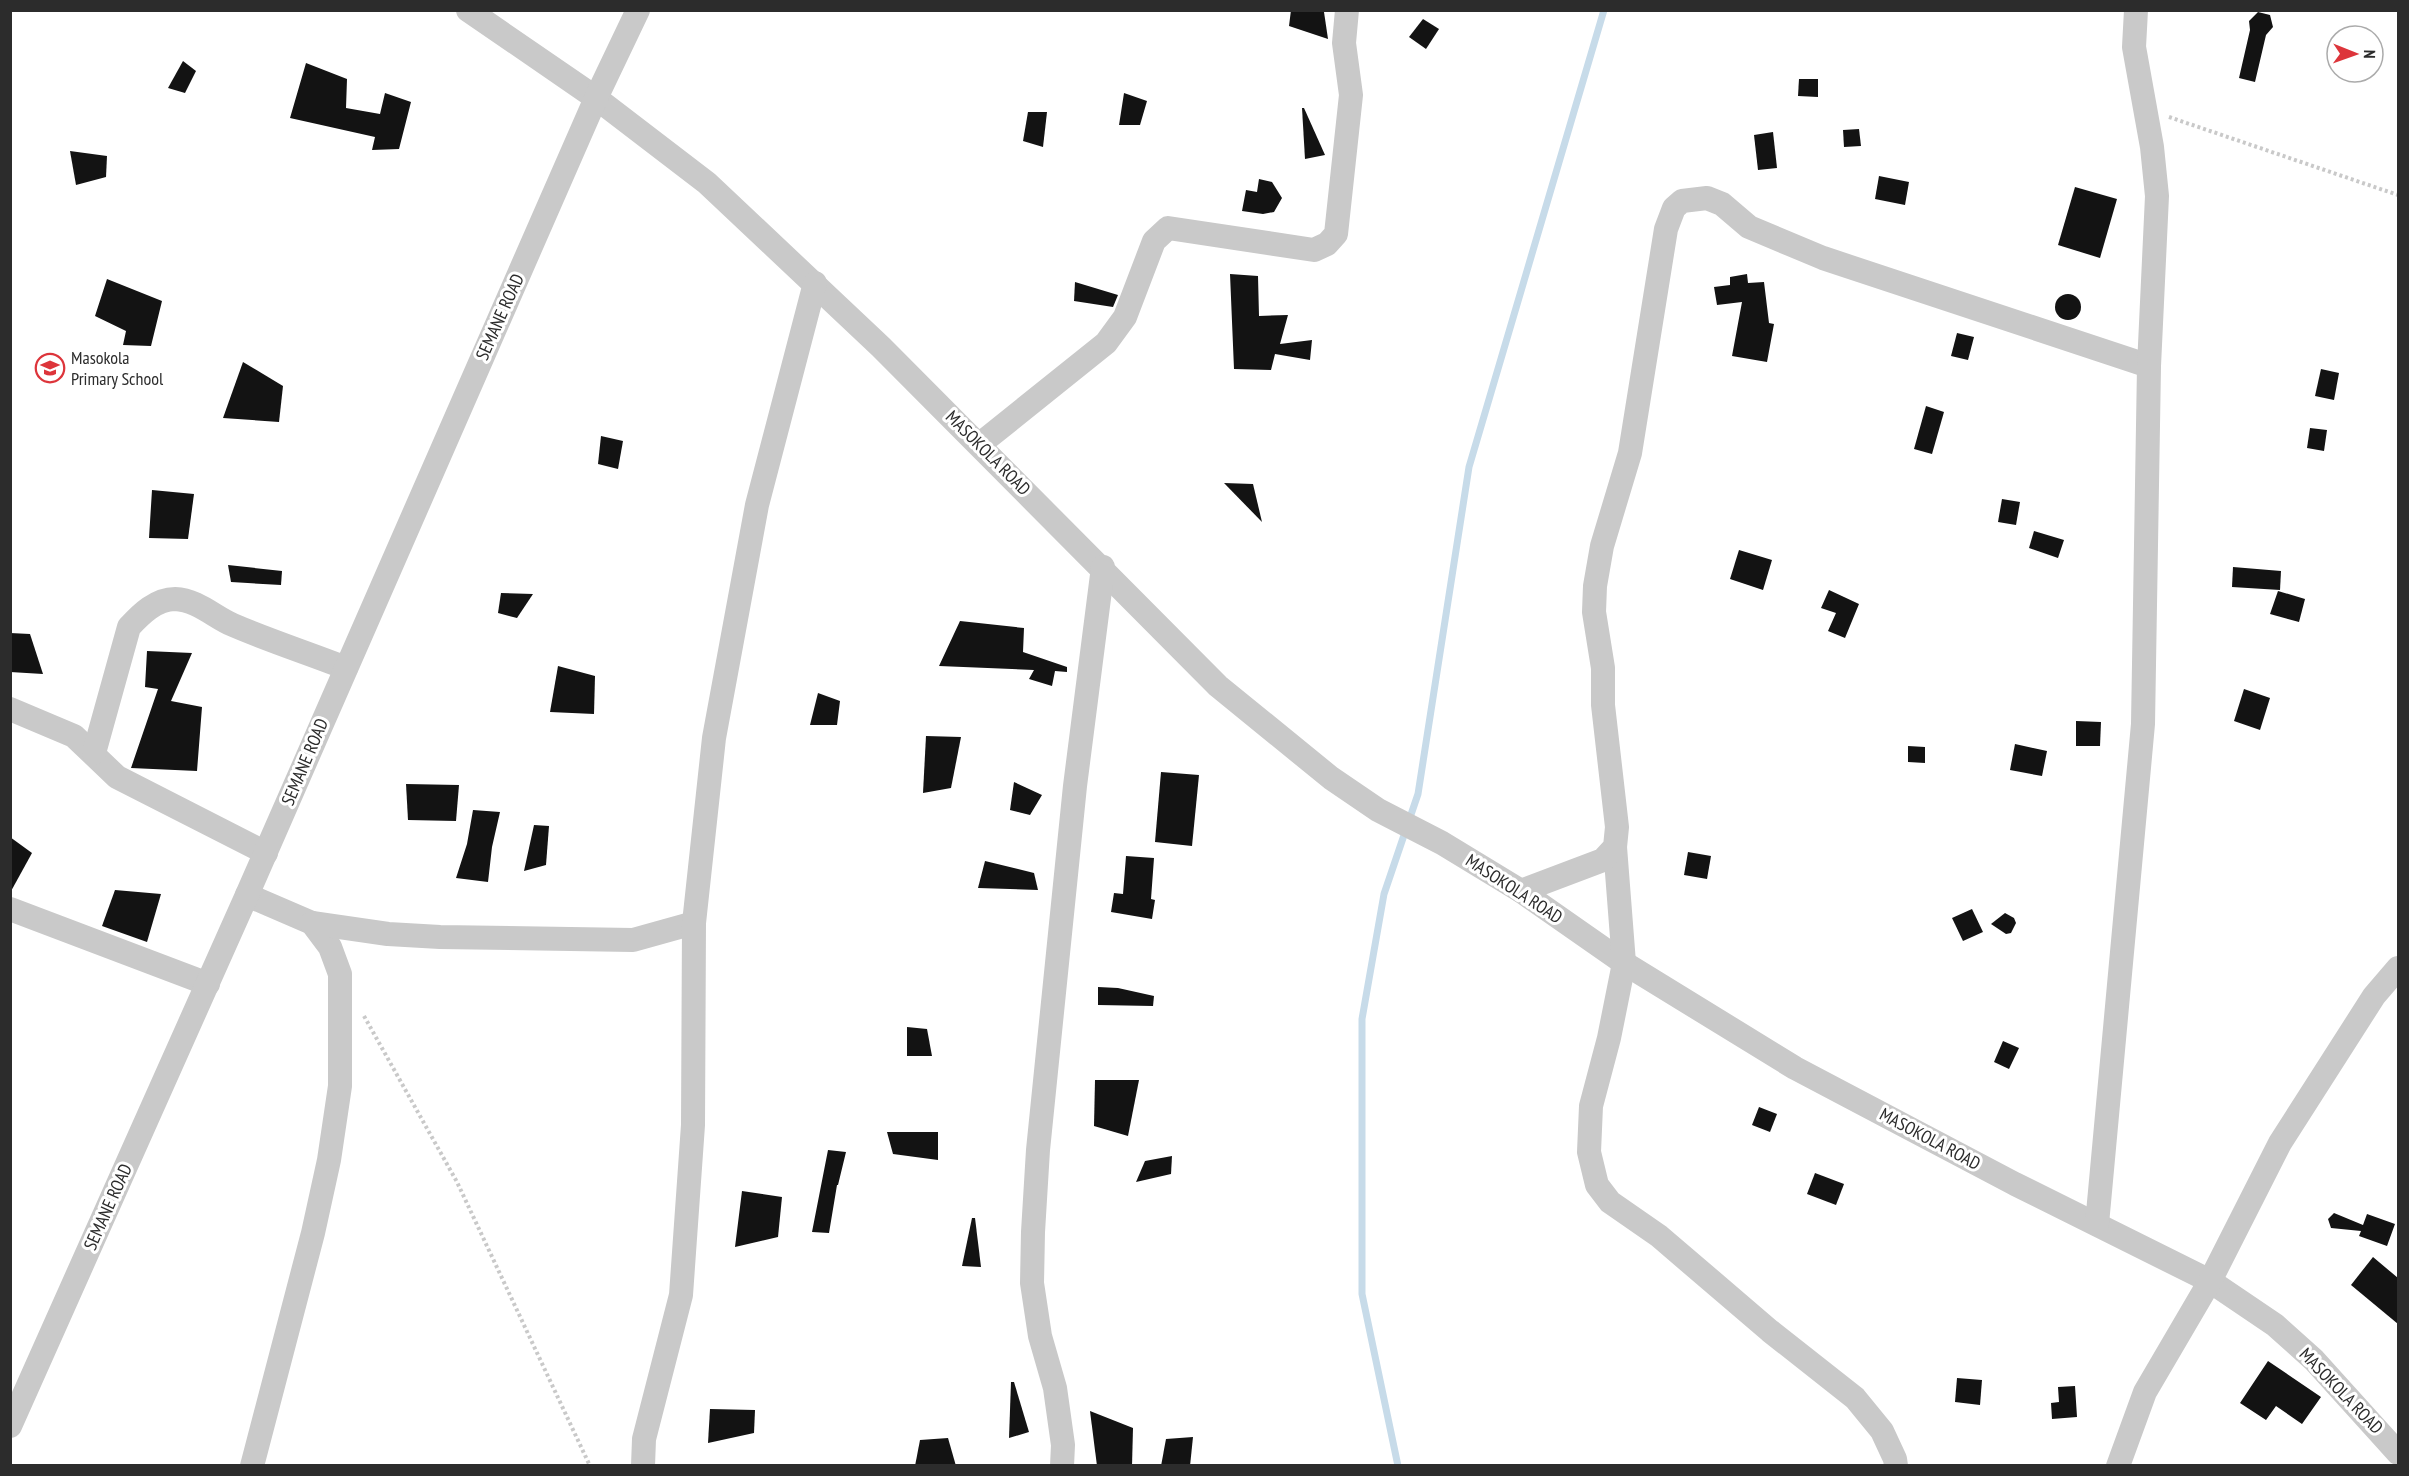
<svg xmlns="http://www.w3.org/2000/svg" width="2409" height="1476" font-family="'PT Sans Narrow',sans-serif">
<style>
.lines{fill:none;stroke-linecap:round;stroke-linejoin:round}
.stream{stroke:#c7dbe9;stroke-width:7}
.building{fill:#131313}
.path{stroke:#c9c9c9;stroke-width:4;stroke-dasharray:3 3;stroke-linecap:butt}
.minor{stroke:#c9c9c9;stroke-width:24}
.labels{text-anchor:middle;stroke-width:6;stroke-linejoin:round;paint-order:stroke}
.street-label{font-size:18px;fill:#2c2c2c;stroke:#fff}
.poi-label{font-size:18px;fill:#2c2c2c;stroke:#fff;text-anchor:start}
</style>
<rect width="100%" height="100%" fill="#fff"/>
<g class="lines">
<path class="stream" d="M1398 1466 1362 1294V1019L1384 894 1418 794 1469 467 1604 10"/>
</g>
<g class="building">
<path d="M1291 10 1324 12 1328 39 1289 26Z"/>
<path d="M2258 12 2270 15 2273 27 2266 35 2255 82 2239 78 2250 30 2249 21Z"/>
<path d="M1423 19 1439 29 1426 49 1409 37Z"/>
<path d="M183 61 196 71 185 93 168 88Z"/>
<path d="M306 63 347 79 346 108 380 114 385 93 411 102 399 149 372 150 375 137 290 118Z"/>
<path d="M1799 79H1818V97L1798 96Z"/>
<path d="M1124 93 1147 101 1140 125H1119Z"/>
<path d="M1302 108H1304L1325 155 1305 159Z"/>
<path d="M1028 112H1047L1043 147 1023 141Z"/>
<path d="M1859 129 1861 146 1844 147 1843 130Z"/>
<path d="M1773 132 1777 168 1758 170 1754 135Z"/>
<path d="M70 151 107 156 106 177 76 185Z"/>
<path d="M1879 176 1909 182 1905 205 1875 199Z"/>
<path d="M1259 179 1272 182 1282 198 1274 212 1263 214 1242 211 1246 190 1257 192Z"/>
<path d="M2075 187 2117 199 2100 258 2058 245Z"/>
<path d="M1230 274 1258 276 1259 316 1288 315 1280 344 1312 340 1310 360 1275 354 1271 370 1234 369Z"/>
<path d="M1747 274 1748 283 1764 282 1769 323 1774 324 1767 362 1732 356 1742 302 1717 305 1714 287 1730 285V277Z"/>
<path d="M107 279 162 301 151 346 123 345 126 331 95 316Z"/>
<path d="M1075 282 1118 295 1113 307 1074 301Z"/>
<circle cx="2068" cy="307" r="13"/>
<path d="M1957 333 1974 337 1968 360 1951 356Z"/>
<path d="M243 362 283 386 279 422 223 418Z"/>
<path d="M2321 369 2339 373 2334 400 2315 396Z"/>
<path d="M1926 406 1944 412 1932 454 1914 449Z"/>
<path d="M2310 428 2327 430 2324 451 2307 448Z"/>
<path d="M601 436 623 441 618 469 598 464Z"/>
<path d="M1224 483 1253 484 1262 522Z"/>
<path d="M152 490 194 494 188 539 149 538Z"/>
<path d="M2002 499 2020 502 2016 525 1998 522Z"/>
<path d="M2034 531 2064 540 2058 558 2029 548Z"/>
<path d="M1739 550 1772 560 1763 590 1730 579Z"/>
<path d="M228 565 282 571 281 585 231 582Z"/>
<path d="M2233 567 2281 571 2280 590 2232 587Z"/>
<path d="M1829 590 1859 604 1845 638 1828 631 1836 613 1821 608Z"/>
<path d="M2278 591 2305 599 2299 622 2270 614Z"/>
<path d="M501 593 533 594 517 618 498 613Z"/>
<path d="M960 621 1024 628 1023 652 1067 667V672L1055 671 1052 686 1029 679 1034 670 939 666Z"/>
<path d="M10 633 30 634 43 674 10 672Z"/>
<path d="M147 651 192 653 171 701 202 707 197 771 131 768 158 689 145 687Z"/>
<path d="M558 666 595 676 594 714 550 712Z"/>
<path d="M2244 689 2270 698 2260 730 2234 721Z"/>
<path d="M818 693 840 701 837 725H810Z"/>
<path d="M2076 721 2101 722 2100 746H2076Z"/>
<path d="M926 736 961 737 951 788 923 793Z"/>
<path d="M2015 744 2047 751 2042 776 2010 770Z"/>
<path d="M1908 746 1925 747V763L1908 762Z"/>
<path d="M1161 772 1199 775 1192 846 1155 842Z"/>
<path d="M1014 782 1042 795 1030 815 1010 810Z"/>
<path d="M406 784 459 785 456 821 408 820Z"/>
<path d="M473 810 500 812 492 847 488 882 456 878 467 844Z"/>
<path d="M534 825 549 826 546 865 524 871Z"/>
<path d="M10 837 32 853 10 893Z"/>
<path d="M1688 852 1711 856 1707 879 1684 875Z"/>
<path d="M1126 856 1154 858 1151 899 1155 900 1152 919 1111 912 1114 893 1123 894Z"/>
<path d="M985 861 1034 873 1038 890 978 888Z"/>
<path d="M115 890 161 894 147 942 102 926Z"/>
<path d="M1972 909 1983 932 1963 941 1952 918Z"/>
<path d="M2005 913 2014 918 2016 923 2011 933 2006 934 1991 924Z"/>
<path d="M1098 987 1118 988 1154 996 1153 1006 1098 1005Z"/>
<path d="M907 1027 927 1029 932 1056H907Z"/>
<path d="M2003 1041 2019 1048 2009 1069 1994 1062Z"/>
<path d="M1095 1080H1139L1128 1136 1094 1126Z"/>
<path d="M1759 1107 1777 1114 1770 1132 1752 1125Z"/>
<path d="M887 1132H938V1160L893 1154Z"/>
<path d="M828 1150 846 1152 838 1185H837L829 1233 812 1232Z"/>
<path d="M1172 1156 1171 1174 1136 1182 1145 1161Z"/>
<path d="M1815 1173 1844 1184 1836 1205 1807 1194Z"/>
<path d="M742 1191 782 1197 778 1237 735 1247Z"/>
<path d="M2334 1213 2363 1225 2367 1214 2395 1224 2387 1246 2359 1236 2361 1231 2331 1228 2328 1219Z"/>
<path d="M972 1218H975L981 1267 962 1266Z"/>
<path d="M2373 1257 2398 1278V1324L2351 1285Z"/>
<path d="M2268 1361 2321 1397 2302 1424 2276 1406 2266 1420 2240 1403Z"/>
<path d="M1957 1378 1982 1380 1980 1405 1955 1402Z"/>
<path d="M1011 1382H1014L1029 1432 1009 1438Z"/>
<path d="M2075 1386 2077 1417 2052 1419 2051 1403 2059 1402 2058 1387Z"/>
<path d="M710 1409 755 1410 754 1433 708 1443Z"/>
<path d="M1090 1411 1133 1428 1132 1466H1097Z"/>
<path d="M1193 1437 1190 1466H1161L1166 1439Z"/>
<path d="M948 1438 956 1466H915L920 1440Z"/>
</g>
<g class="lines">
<g class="path">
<path d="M2169 117 2398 195"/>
<path d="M364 1016 457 1182 590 1466"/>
</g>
<g class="minor">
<path d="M468 10 596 98 707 183 881 347 1218 686 1331 778 1378 810 1442 843 1521 891 1624 963 1795 1068 2015 1184 2210 1281 2275 1325 2314 1360 2398 1453"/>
<path d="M980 444 1106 343 1125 317 1154 241 1168 228 1314 250 1327 244 1336 234 1351 95 1344 43 1347 10"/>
<path d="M10 709 74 736 117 777 266 853"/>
<path d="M94 753 129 627C141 614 156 599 175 599 198 600 214 617 233 625 270 641 308 653 346 668"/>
<path d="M1615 847 1624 963 1609 1038 1591 1106 1589 1152 1597 1185 1610 1202 1659 1236 1770 1331 1855 1398 1882 1431 1895 1459 1896 1466"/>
<path d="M1521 891 1603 860 1615 847 1617 827 1603 705V668L1594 612 1595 586 1602 546 1630 453 1666 229 1674 208 1682 201 1707 198 1722 204 1749 227 1823 258 2149 366"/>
<path d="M247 895 312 923 330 947 340 974V1086L329 1160 313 1233 252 1466"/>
<path d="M10 909 208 984"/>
<path d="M312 923 388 934 440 937 633 940 694 923"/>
<path d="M2097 1224 2143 724 2149 366 2157 196 2152 147 2134 47 2136 10"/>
<path d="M10 1426 247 895 596 98 638 10"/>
<path d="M643 1466 644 1439 681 1295 693 1125 694 923 714 738 757 505 815 283"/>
<path d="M1062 1466 1063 1445 1055 1388 1040 1336 1032 1283 1033 1232 1038 1150 1075 786 1103 567"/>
<path d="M2118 1466 2145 1392 2210 1281 2280 1143 2374 996 2398 968"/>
</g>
</g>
<defs>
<g id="school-ring" transform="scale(1.5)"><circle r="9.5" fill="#fff" stroke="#dd353b" stroke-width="1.5"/><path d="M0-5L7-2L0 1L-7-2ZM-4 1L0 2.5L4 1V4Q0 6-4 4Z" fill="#dd353b"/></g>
</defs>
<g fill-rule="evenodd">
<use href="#school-ring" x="50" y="368"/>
</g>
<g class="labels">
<g class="street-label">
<text transform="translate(500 317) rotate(-66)" y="6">SEMANE ROAD</text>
<text transform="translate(988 453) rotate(45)" y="6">MASOKOLA ROAD</text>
<text transform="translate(305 762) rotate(-67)" y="6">SEMANE ROAD</text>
<text transform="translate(1514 889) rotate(33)" y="6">MASOKOLA ROAD</text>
<text transform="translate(1930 1139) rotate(28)" y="6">MASOKOLA ROAD</text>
<text transform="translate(108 1207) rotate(-66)" y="6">SEMANE ROAD</text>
<text transform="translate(2341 1391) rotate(46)" y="6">MASOKOLA ROAD</text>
</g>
<g class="poi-label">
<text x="71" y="364">Masokola<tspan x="71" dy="21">Primary School</tspan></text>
</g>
</g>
<rect width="2409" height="1476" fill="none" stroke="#2c2c2c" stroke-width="24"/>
<g transform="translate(2355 54) rotate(91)"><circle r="28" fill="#ffffff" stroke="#ababab" stroke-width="1.5"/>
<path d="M0-4.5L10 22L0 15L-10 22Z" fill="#dd353b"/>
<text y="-9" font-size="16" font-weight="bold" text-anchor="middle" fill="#2c2c2c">N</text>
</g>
</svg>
